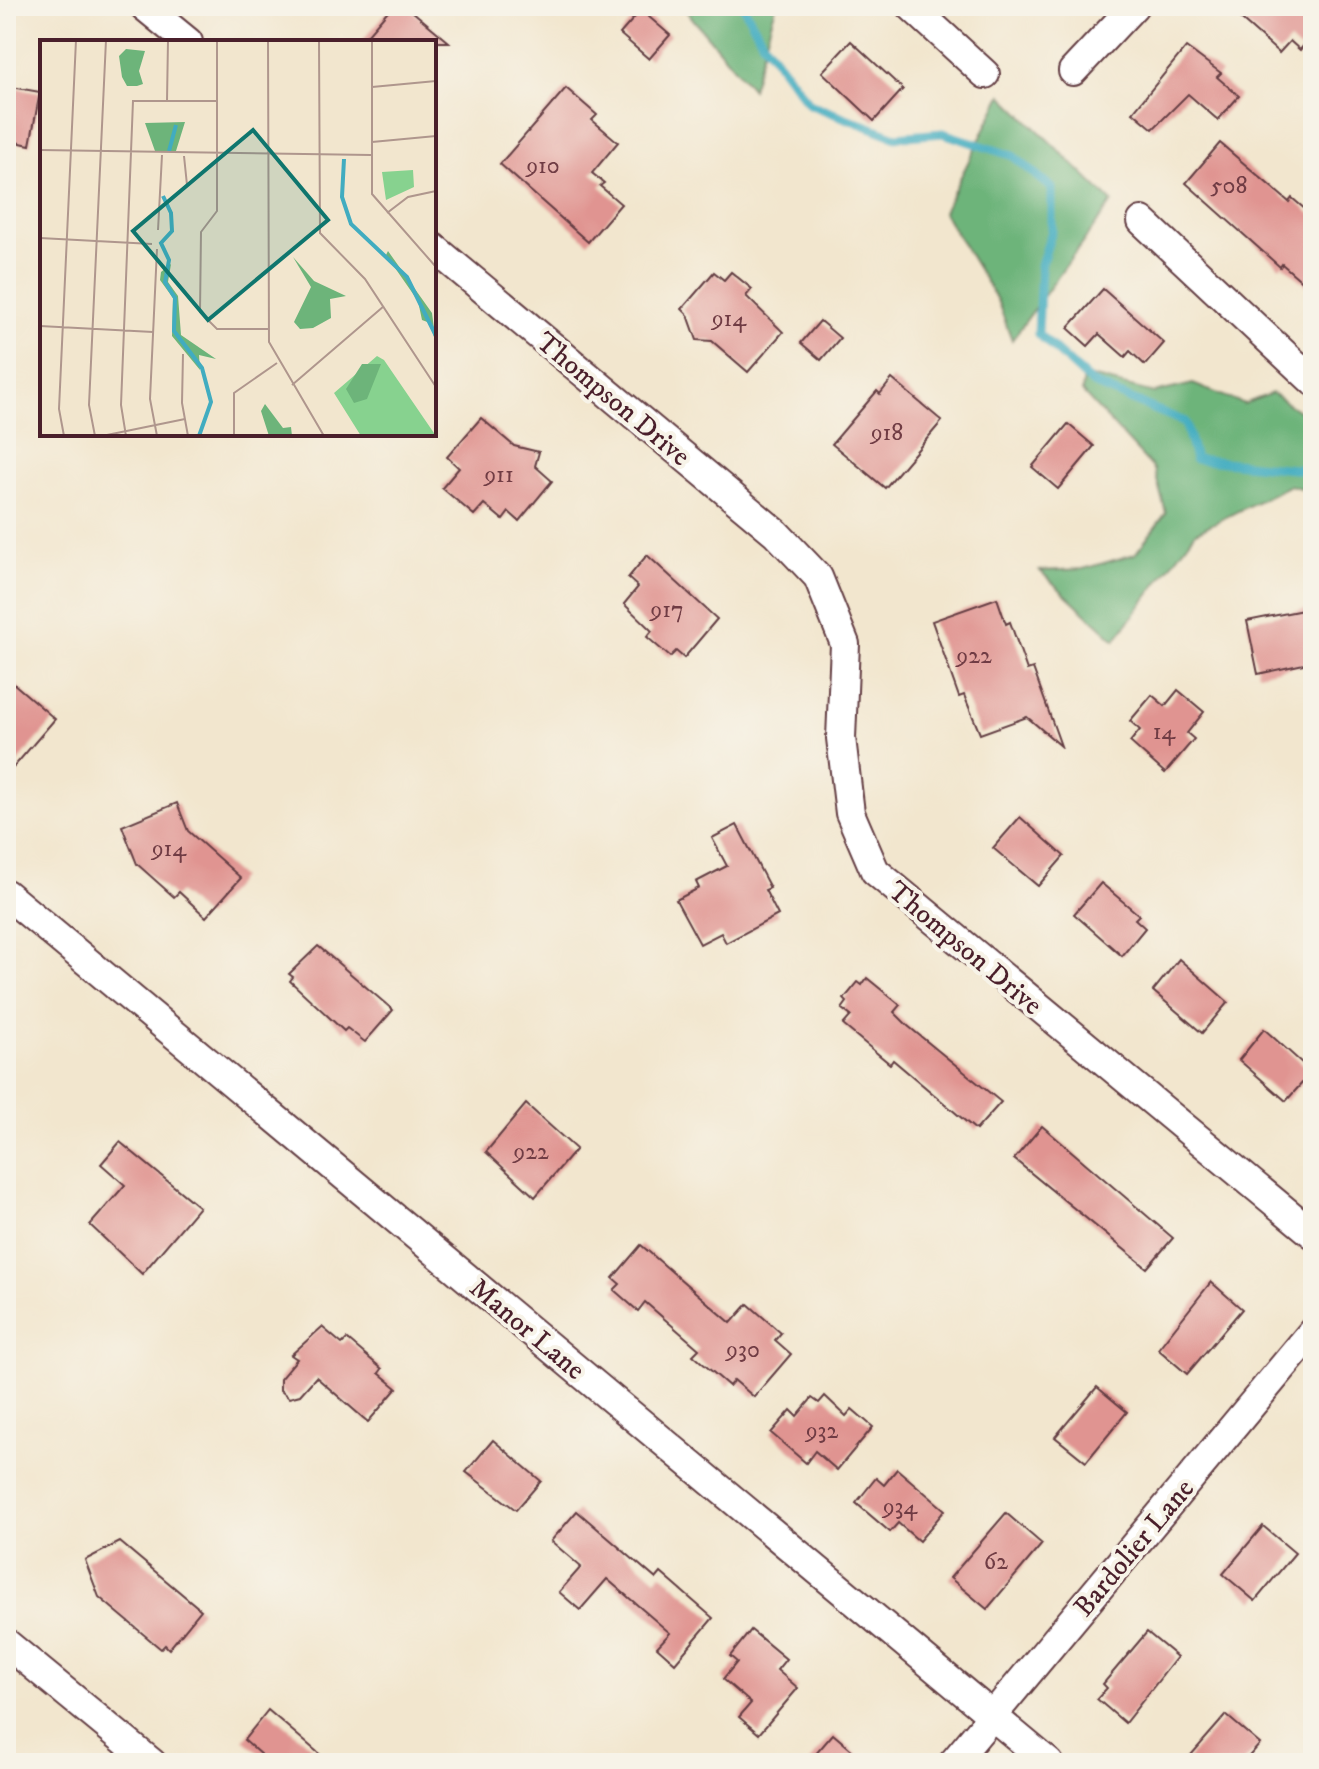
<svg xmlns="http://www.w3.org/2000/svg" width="1319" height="1769" font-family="'IM FELL DW Pica',serif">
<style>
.forest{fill:#6db47a;stroke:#5c6a52;stroke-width:2}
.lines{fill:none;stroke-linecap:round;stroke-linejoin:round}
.stream{stroke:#41acc0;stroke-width:9}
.building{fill:#e09491}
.minor-casing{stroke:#633d43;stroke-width:32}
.minor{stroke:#fff;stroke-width:28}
.labels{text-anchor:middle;stroke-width:8;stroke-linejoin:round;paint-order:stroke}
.number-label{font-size:24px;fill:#703c44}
.street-label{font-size:28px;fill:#4a1f2b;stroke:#f7f3e8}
.inset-river{fill:none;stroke:#41acc0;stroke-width:4}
.inset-road{fill:none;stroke:#af968d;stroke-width:2}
.view{fill:#0f766e;fill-opacity:0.15;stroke:#0f766e;stroke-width:4}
.inset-edge{fill:none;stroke:#4a1f2b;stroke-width:4}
</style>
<rect width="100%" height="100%" fill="#f7f3e8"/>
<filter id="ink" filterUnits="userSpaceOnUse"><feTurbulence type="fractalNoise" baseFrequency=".0125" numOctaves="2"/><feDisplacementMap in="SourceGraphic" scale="16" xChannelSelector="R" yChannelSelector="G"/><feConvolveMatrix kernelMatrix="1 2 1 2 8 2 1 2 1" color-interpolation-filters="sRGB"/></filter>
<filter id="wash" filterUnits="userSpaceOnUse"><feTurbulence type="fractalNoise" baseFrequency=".006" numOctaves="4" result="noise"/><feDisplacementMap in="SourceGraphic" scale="32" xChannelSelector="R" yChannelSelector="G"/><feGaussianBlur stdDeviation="1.8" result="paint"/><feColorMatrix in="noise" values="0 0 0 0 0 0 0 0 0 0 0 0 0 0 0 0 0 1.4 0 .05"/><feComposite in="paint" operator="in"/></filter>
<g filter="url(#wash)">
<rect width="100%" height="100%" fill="#f2e6ce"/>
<g class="forest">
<path d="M682 6H776L752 89Z"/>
<path d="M1002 95 1112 202 1012 340 997 300 943 212Z"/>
<path d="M1084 375 1154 393 1193 384 1244 404 1272 393 1313 421V492L1290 485 1196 532 1115 640 1040 571 1083 569 1135 554 1166 513 1154 469 1082 392Z"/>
</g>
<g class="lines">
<path class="stream" d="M743 6 763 42 809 104 896 137 943 133 1013 156 1052 188V231L1041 265 1038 334 1093 384 1185 422 1195 459 1313 471"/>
</g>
<g id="blocks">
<g class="building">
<path d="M392 6H406L449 42H361Z"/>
<path d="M1226 6H1292L1313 24V34L1300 50 1290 41 1279 53Z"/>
<path d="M641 10 670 35 649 59 620 34Z"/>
<path d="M851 41 903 89 874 121 822 72Z"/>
<path d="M1186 47 1221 73 1217 77 1239 96 1218 120 1188 94 1153 129 1133 112Z"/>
<path d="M6 86 40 92 30 145 6 140Z"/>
<path d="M566 88 597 115 592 120 618 142 592 173 604 183 600 186 621 204 588 242 500 164Z"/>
<path d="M1220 143 1289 202 1292 198 1313 216V291L1282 264 1280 267 1186 183Z"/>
<path d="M714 272 724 280 731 272 752 289 746 296 783 332 748 372 712 341 697 340 688 315 682 309Z"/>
<path d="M1103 289 1164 343 1145 365 1130 351 1125 357 1099 334 1088 346 1068 328Z"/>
<path d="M820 321 840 338 821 360 801 343Z"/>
<path d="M892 379 942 421 885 488 832 444 877 391 880 394Z"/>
<path d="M481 418 514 446 539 452 535 466 552 481 519 521 509 512 503 520 484 504 474 515 442 488 459 468 447 457Z"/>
<path d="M1068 424 1094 446 1058 489 1032 467Z"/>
<path d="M647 555 717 619 684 658 676 651 670 657 647 637 652 631 624 604 638 587 628 578Z"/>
<path d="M997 598 1006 624 1010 622 1027 670 1033 668 1061 746 1027 717 980 734 964 695 959 697 932 621Z"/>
<path d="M1313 608V662L1258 674 1247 621Z"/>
<path d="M6 677 55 719 6 776Z"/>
<path d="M1178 690 1204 712 1187 733 1194 739 1165 773 1130 742 1140 730 1130 721 1152 695 1165 706Z"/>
<path d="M177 803 188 831 241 878 206 917 179 892 174 897 137 864 122 826Z"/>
<path d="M1020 817 1064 856 1038 886 993 848Z"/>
<path d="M737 825 770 888 765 890 778 915 726 943 721 933 700 944 676 900 699 888 696 882 727 866 712 838Z"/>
<path d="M1101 883 1139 915 1135 919 1145 928 1122 956 1074 914Z"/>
<path d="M318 946 393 1010 365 1042 347 1028 344 1031 290 981 293 977 289 974Z"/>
<path d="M1179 959 1228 1002 1202 1033 1153 991Z"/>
<path d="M867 978 900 1005 894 1012 908 1026 1001 1102 976 1130 893 1060 890 1064 843 1025 851 1016 842 1009 847 1002 844 999 858 982 862 985Z"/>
<path d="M1264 1029 1312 1072 1286 1101 1239 1060Z"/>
<path d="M526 1104 576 1149 535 1197 486 1152Z"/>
<path d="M1042 1126 1173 1238 1147 1268 1014 1159Z"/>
<path d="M120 1142 199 1207 142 1274 90 1225 125 1185 101 1164Z"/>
<path d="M641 1245 731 1323 748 1304 781 1333 775 1340 791 1354 754 1397 734 1380 729 1386 693 1355 699 1349 645 1302 638 1311 614 1290 620 1284 613 1278Z"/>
<path d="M1211 1282 1242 1309 1187 1374 1158 1349Z"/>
<path d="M322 1327 342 1344 347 1339 382 1369 379 1373 397 1388 368 1422 316 1377 300 1395 289 1398 280 1390V1379L297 1359 291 1355Z"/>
<path d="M1097 1387 1127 1412 1086 1462 1055 1437Z"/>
<path d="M825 1396 846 1416 852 1409 873 1427 837 1470 815 1451 806 1463 771 1433 791 1410 797 1416 812 1398 819 1403Z"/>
<path d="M493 1440 541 1481 516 1510 466 1472Z"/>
<path d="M897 1469 945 1510 919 1541 898 1523 890 1532 856 1503 876 1478 884 1485Z"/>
<path d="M577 1511 656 1579 661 1573 713 1618 675 1663 657 1647 670 1633 607 1579 580 1610 559 1592 581 1567 551 1541Z"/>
<path d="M1006 1513 1042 1544 987 1609 950 1578Z"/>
<path d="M1263 1526 1295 1553 1255 1601 1223 1574Z"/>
<path d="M120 1542 201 1610 169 1649 165 1645 161 1649 99 1597 85 1560Z"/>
<path d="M751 1630 786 1659 777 1670 798 1688 759 1734 739 1717 751 1703 723 1679 737 1662 730 1656Z"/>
<path d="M1147 1632 1177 1657 1125 1723 1097 1699 1107 1688 1103 1684Z"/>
<path d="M268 1710 330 1763H270L244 1740Z"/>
<path d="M1226 1715 1260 1744 1243 1763H1184Z"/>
<path d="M833 1734 867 1763H808Z"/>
</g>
</g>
</g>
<g filter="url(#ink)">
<use href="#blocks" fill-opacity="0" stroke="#633d43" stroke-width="2"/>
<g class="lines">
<g class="minor-casing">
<g id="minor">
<path d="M144 6 188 42"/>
<path d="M911 6 985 74"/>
<path d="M1073 71 1134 6"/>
<path d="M1142 221 1313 381"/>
<path d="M434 248 776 533 818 577 845 644 841 738 850 813 875 871 1313 1234"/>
<path d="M6 894 1049 1763"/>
<path d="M6 1643 152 1763"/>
<path d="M953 1763 1313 1331"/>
</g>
</g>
<use href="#minor" class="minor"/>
</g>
</g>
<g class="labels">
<g class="number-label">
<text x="543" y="173">910</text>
<text x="1229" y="193">508</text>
<text x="729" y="326">914</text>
<text x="887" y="440">918</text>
<text x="499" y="482">911</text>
<text x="667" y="617">917</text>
<text x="974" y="663">922</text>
<text x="1164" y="739">14</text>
<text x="169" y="856">914</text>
<text x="531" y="1159">922</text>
<text x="743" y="1357">930</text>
<text x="822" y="1438">932</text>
<text x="900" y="1514">934</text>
<text x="996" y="1569">62</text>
</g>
<g class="street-label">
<text transform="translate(614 398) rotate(40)" y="10">Thompson Drive</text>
<text transform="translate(966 947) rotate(40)" y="10">Thompson Drive</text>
<text transform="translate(528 1328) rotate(40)" y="10">Manor Lane</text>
<text transform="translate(1133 1547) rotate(-50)" y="10">Bardolier Lane</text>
</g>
</g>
<g transform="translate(40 40)">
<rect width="396" height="396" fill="#f2e6ce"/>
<path d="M373 130 374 147 346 160 342 132ZM337 316 344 320 396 396H321L294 353Z" fill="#87d28f"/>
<path d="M86 9 105 11 99 31 103 44 97 46H87L82 37 79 16ZM145 82 136 111H115L105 83ZM348 211 392 273 396 304 390 283 382 280 378 261 346 215ZM253 217 274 241 306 256 290 259 291 278 273 288 260 289 254 282 271 247ZM131 224 128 242 138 256 141 295 176 319 159 315 160 330 132 296 133 258 120 240 121 232ZM322 324H341L327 359 314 363 306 349ZM225 364 243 388 251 387 252 396H229L221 371Z" fill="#6db47a"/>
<path class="inset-river" d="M129 111 136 85M304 119 302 157 311 184 367 237 396 296M123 156 131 173 132 191 121 203 129 220 125 242 135 258 134 291 162 328 171 362 159 396"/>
<path class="inset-road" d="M177 0V171L161 192 160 272 177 289H228M228 0 229 302 284 396M279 0 280 193 325 239 396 347M332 0V154L396 227M332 47 396 41M127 61 128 0M332 102 396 96M0 110 331 115M144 116 147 145M347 173 368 157 396 151M118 190 122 115M0 198 112 204M0 286 113 292M143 314 142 363 148 396M252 345 344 266M24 396 19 369 36 0M55 396 49 365 66 0M62 396 145 379M86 396 81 365 93 61H177M117 396 110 359 117 209M194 396V353L237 323"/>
<path class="view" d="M213 90 288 180 168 280 93 191Z"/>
<rect width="396" height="396" class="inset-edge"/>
</g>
<rect width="1319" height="1769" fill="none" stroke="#f7f3e8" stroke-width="32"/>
</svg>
